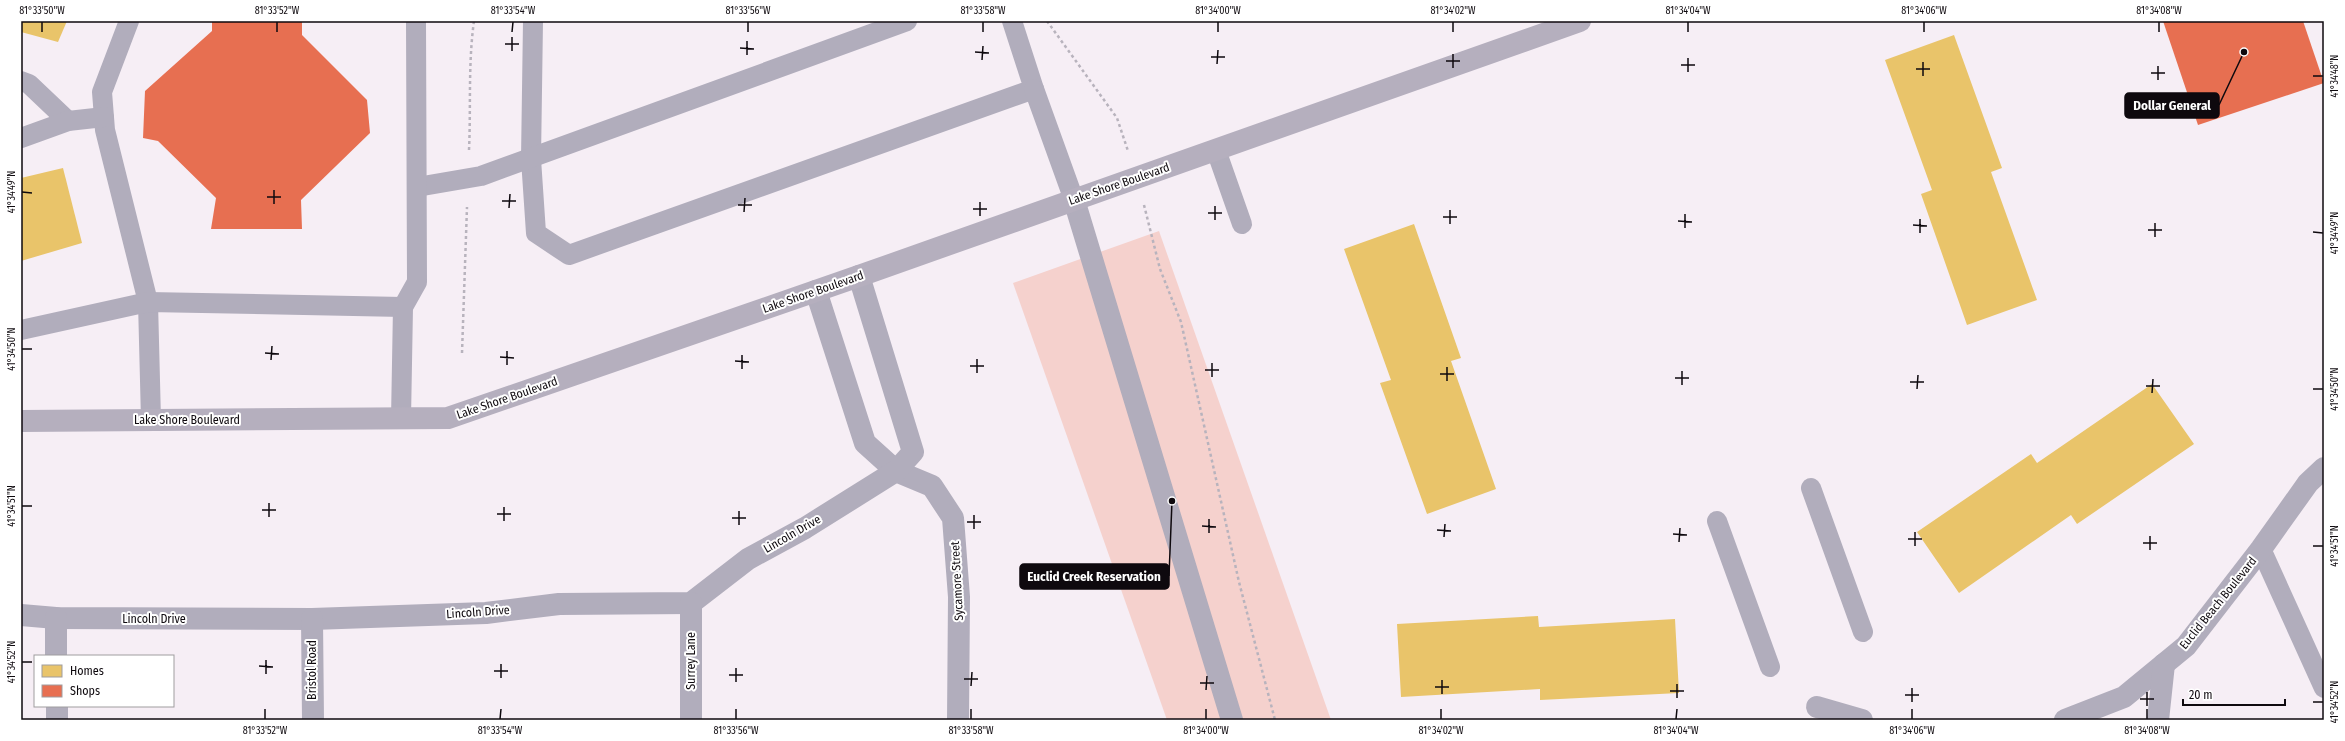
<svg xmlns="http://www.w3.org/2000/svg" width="2345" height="741" font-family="'Fira Sans Condensed',sans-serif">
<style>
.green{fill:#f5d1cd}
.homes{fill:#e9c46a}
.shops{fill:#e76f51}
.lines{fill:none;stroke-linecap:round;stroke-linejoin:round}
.path{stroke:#b8b3bd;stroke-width:2.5;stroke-dasharray:3 3;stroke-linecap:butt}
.lane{stroke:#b1adbc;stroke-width:20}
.street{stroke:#b1adbc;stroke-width:22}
.primary{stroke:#b5afbe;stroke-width:22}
.ticks{fill:none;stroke:#0e090e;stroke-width:1.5}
.labels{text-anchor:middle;stroke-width:4;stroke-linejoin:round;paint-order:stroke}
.street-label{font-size:12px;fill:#0e090e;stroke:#fff}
.leader{fill:none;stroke:#0e090e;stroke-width:1.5}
.callout-dot{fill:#0e090e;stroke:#fff;stroke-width:1.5}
.callout{fill:#0e090e;stroke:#0e090e;stroke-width:1.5}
.callout-label{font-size:13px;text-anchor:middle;font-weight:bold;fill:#fff}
.neatline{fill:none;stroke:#0e090e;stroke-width:1.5}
.ticks-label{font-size:10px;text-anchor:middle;fill:#0e090e}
</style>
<rect width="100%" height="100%" fill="#f6eef5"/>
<path class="green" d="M1159 231 1331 720H1167L1013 283Z"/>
<g class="homes">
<path d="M21 21H67L58 42 21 32Z"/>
<path d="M1954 35 2002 168 1991 172 2037 300 1967 325 1921 194 1932 190 1885 60Z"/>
<path d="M63 168 82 243 21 261V178Z"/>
<path d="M1414 224 1461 358 1451 361 1496 489 1427 514 1380 383 1391 380 1344 249Z"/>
<path d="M2152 384 2194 444 2077 524 2071 515 1959 593 1917 532 2031 454 2037 463Z"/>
<path d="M1538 616 1539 627 1675 619 1679 693 1540 700V689L1401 697 1397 624Z"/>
</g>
<g class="shops">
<path d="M212 21H302V35L367 100 370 133 301 200 302 229H211L216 198 158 141 143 138 145 91 212 31Z"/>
<path d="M2163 21H2303L2324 83 2198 125Z"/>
</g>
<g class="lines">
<g class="path">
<path d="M1047 21 1117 118 1128 151"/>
<path d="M469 150C471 107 468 64 474 21"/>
<path d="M1144 205 1160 269 1181 322 1239 582 1275 720"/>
<path d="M462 353 467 207"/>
</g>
<g class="lane">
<path d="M129 21 102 92 105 130 148 302 151 420"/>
<path d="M533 21 531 159 536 233 569 255 1034 89 1012 21"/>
<path d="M21 81 29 84 68 121"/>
<path d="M1034 89 1074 200"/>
<path d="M21 138 68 121 104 117"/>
<path d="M1216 150 1242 224"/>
<path d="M417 187 481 176 907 21"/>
<path d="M21 330 148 302 403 307"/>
<path d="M401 419 403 307 417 282 416 21"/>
<path d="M1811 488 1863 632"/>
<path d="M1717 521 1770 667"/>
<path d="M2261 549 2324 688"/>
</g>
<g class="street">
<path d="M1074 200 1232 720"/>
<path d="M816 291 865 443 896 471 932 486 953 518 959 597 958 720"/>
<path d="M21 615 56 618 312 619 486 613 559 604 691 603 748 559 805 528 896 471 913 452 859 276"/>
<path d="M56 618V656"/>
<path d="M312 619 313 720"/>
<path d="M57 706V720"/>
<path d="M1817 707 1862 720"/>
<path d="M691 720V603"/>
<path d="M2065 720 2124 697 2186 646 2261 549 2308 483 2324 468"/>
<path d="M2158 720 2164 664"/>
</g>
<path class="primary" d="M21 421 448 418 859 276 1580 21"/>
</g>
<path class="ticks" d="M42 32V22M277 32V22M512 32 513 22M748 32V22M983 32V22M1218 32V22M1453 32V22M1688 32V22M1924 32V22M2159 32V22M505 44H519M740 48 754 49M512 51V37M975 52 989 53M747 55V41M1211 57H1225M982 60 983 46M1446 61H1460M1217 64 1218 50M1681 65H1695M1453 68V54M1916 69H1930M1688 72V58M2151 73H2165M1923 76V62M2313 76H2323M2158 80V66M22 192 32 193M267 197H281M502 201H516M274 204V190M738 205H752M509 208 510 194M973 209H987M744 212 745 198M1208 213H1222M980 216V202M1443 217H1457M1215 220V206M1678 221 1692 222M1450 224V210M1913 225 1927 226M1685 228V214M2148 230H2162M2313 232 2323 233M1920 233V219M2155 237V223M22 349H32M265 353 279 354M500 357 514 358M271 360 272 346M735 361 749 362M507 365V351M970 366H984M742 369V355M1205 370H1219M977 373V359M1440 374H1454M1212 377V363M1675 378H1689M1447 381V367M1910 382H1924M1682 385V371M2146 386H2160M1917 389 1918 375M2313 389H2323M2152 393 2153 379M22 506H32M262 510H276M497 514H511M269 517V503M732 518H746M504 521V507M967 522H981M739 525V511M1202 526 1216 527M974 529V515M1437 530 1451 531M1209 533V519M1673 534 1687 535M1444 537 1445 524M1908 539H1922M1679 542 1680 528M2143 543H2157M1915 546V532M2313 546H2323M2150 550V536M22 662H32M259 666 273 667M494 671H508M266 674V660M729 675H743M501 678V664M964 679H978M736 682V668M1200 683H1214M971 686 972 672M1435 687H1449M1206 690 1207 676M1670 691H1684M1442 694V680M1905 695H1919M1677 698V684M2140 699H2154M1912 702V688M2313 702H2323M2147 706V692M265 719V709M500 719 501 709M736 719V709M971 719V709M1206 719V709M1441 719V709M1676 719 1677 709M1912 719V709M2147 719V709"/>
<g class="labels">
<g class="street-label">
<text transform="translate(1119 184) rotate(-19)" y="4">Lake Shore Boulevard</text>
<text transform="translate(813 292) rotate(-19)" y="4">Lake Shore Boulevard</text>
<text transform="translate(507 398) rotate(-19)" y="4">Lake Shore Boulevard</text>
<text x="187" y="424">Lake Shore Boulevard</text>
<text transform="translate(792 534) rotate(-30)" y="4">Lincoln Drive</text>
<text transform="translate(957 581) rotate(-93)" y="4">Sycamore Street</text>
<text transform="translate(2218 603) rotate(-51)" y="4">Euclid Beach Boulevard</text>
<text transform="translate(478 612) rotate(-4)" y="4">Lincoln Drive</text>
<text x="154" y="623">Lincoln Drive</text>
<text transform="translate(691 661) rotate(-90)" y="4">Surrey Lane</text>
<text transform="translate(312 670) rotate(-90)" y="4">Bristol Road</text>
</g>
</g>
<path class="leader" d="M2244 52L2219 105M1172 501L1169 576"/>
<g class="callout-dot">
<circle cx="2244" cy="52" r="4"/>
<circle cx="1172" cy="501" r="4"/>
</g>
<g class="callout">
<rect x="2125" y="93" width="94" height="25" rx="4"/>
<rect x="1020" y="564" width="149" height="25" rx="4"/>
</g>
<g class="callout-label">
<text x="2172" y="110">Dollar General</text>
<text x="1094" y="581">Euclid Creek Reservation</text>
</g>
<rect width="2345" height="741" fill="none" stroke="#ffffff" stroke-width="44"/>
<rect x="34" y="655" width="140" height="52" fill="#ffffff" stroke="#9f9d9f"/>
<rect x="42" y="665" width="20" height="12" fill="#e9c46a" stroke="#9f9d9f"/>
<text x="70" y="675" font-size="12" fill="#0e090e">Homes</text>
<rect x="42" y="685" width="20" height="12" fill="#e76f51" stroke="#9f9d9f"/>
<text x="70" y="695" font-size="12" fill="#0e090e">Shops</text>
<path d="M2183 699v6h102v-6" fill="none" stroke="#0e090e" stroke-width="2"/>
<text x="2189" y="699" font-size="12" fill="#0e090e" stroke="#ffffff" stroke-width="3" paint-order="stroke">20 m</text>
<rect x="22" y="22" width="2301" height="697" class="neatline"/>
<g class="ticks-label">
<text x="42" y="14">81°33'50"W</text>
<text x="277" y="14">81°33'52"W</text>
<text x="513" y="14">81°33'54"W</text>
<text x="748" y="14">81°33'56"W</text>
<text x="983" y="14">81°33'58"W</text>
<text x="1218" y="14">81°34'00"W</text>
<text x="1453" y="14">81°34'02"W</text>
<text x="1688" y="14">81°34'04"W</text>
<text x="1924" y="14">81°34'06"W</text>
<text x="2159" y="14">81°34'08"W</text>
<text transform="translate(2334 76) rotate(-90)" y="4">41°34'48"N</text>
<text transform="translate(11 192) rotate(-90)" y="4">41°34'49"N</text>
<text transform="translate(2334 233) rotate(-90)" y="4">41°34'49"N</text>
<text transform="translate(11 349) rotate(-90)" y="4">41°34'50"N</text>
<text transform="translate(2334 389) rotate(-90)" y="4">41°34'50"N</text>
<text transform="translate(11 506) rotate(-90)" y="4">41°34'51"N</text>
<text transform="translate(2334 546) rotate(-90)" y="4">41°34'51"N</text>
<text transform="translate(11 662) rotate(-90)" y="4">41°34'52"N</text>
<text transform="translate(2334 702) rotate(-90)" y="4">41°34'52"N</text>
<text x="265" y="734">81°33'52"W</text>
<text x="500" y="734">81°33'54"W</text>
<text x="736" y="734">81°33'56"W</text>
<text x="971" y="734">81°33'58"W</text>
<text x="1206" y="734">81°34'00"W</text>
<text x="1441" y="734">81°34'02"W</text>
<text x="1676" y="734">81°34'04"W</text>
<text x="1912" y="734">81°34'06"W</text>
<text x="2147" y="734">81°34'08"W</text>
</g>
</svg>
